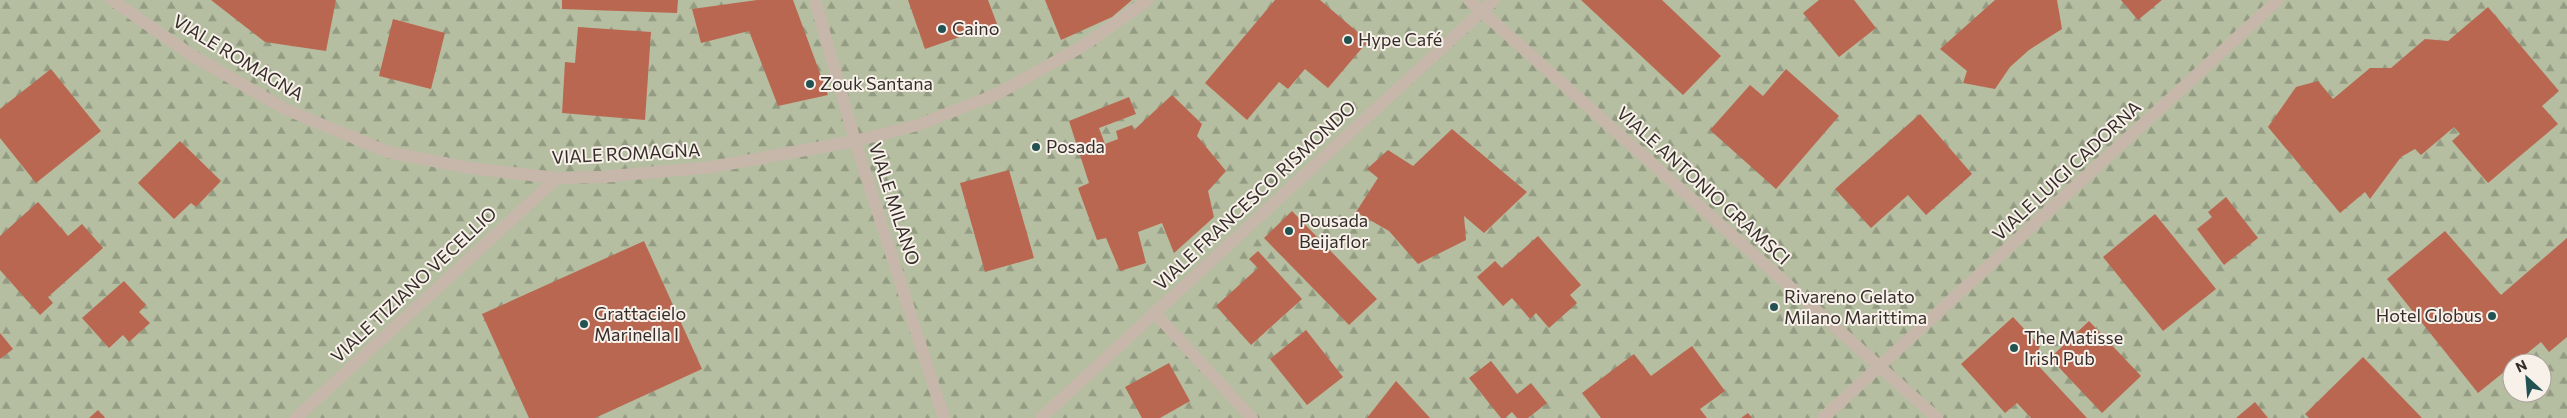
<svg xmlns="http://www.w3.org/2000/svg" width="2567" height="418" font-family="Commissioner,sans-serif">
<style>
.forest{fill:url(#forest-firs);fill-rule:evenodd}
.building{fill:#ba6752}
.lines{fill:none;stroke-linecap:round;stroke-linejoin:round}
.minor{stroke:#c7b7ab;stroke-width:12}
.poi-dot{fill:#235253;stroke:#f8f1ea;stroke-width:2}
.labels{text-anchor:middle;stroke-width:4;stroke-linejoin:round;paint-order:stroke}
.poi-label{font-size:18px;fill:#362d2a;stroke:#f8f1ea;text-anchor:start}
.street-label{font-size:18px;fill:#362d2a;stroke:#f8f1ea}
</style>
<defs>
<pattern id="forest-firs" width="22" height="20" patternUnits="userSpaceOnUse" patternTransform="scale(1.25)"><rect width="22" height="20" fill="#b5bea0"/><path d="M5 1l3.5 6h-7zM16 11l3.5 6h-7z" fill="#949b83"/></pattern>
</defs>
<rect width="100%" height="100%" fill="#f0e7de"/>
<path class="forest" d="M0 0H2567V418H0ZM2512 363H2542V393H2512Z"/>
<g class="building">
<path d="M211 0H336L326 51 265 42Z"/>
<path d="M562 0H678L677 13 562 9Z"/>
<path d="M757 0H793L828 95 778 106 749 31 701 43 692 9Z"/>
<path d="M908 0H988L997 24 925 49Z"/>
<path d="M1045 0H1132L1112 17 1061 40Z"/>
<path d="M1275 0H1320L1368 41 1328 88 1305 69 1288 89 1279 82 1247 120 1205 83Z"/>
<path d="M1581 0H1662L1721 56 1683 95Z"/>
<path d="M1819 0H1854L1876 28 1839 57 1803 13Z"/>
<path d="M1995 0H2057L2062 29 2029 50 2010 67 1995 89 1963 83 1967 71 1940 49Z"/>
<path d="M2121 0H2162L2138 20Z"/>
<path d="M2488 7 2559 91 2542 106 2558 124 2488 183 2452 141 2460 134 2454 127 2421 155 2415 149 2401 157 2370 199 2365 192 2340 213 2268 127 2296 87 2318 81 2333 99 2370 68H2391L2425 39 2448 41Z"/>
<path d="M393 19 445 33 431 89 379 76Z"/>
<path d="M578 27 651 32 645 120 562 113 565 62 575 63Z"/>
<path d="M51 69 101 131 36 183 0 138V109Z"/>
<path d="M1786 69 1839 116 1776 189 1710 130 1750 85 1763 96Z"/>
<path d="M1172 95 1202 124 1197 136 1226 171 1208 191 1214 217 1174 253 1162 223 1138 232 1146 263 1120 271 1106 238 1097 240 1078 188 1089 183 1069 121 1129 97 1136 114 1099 128 1105 144 1118 139 1116 131 1132 125 1134 130Z"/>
<path d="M1920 114 1972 174 1926 215 1908 195 1871 228 1835 189Z"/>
<path d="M1452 129 1527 192 1484 233 1464 216 1466 240 1418 264 1389 231 1356 212 1378 178 1367 169 1388 150 1413 166Z"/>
<path d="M180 141 221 181 196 207 191 203 174 219 138 183Z"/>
<path d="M1009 170 1034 258 985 272 960 183Z"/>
<path d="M2226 197 2258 238 2224 265 2197 229 2212 217 2208 212Z"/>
<path d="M38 202 68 236 82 224 103 248 48 297 53 303 40 315 0 270V236Z"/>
<path d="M1292 211 1377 299 1349 325 1264 238Z"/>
<path d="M2155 214 2216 289 2163 331 2103 257Z"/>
<path d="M2445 231 2501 295 2567 238V337L2549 352 2541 342 2478 393 2387 279Z"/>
<path d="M1538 236 1581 285 1570 295 1577 303 1549 328 1536 313 1530 319 1512 298 1503 306 1477 277 1495 261 1502 268Z"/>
<path d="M644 241 702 369 595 418H529L482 314Z"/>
<path d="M1258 251 1302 299 1251 345 1216 306 1258 268 1249 259Z"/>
<path d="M124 281 146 305 139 312 150 323 129 342 123 335 109 348 82 318Z"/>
<path d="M2013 317 2040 346 2034 361 2087 418H2031L2017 403 2005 413 1961 364Z"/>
<path d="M2089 321 2141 376 2102 413 2050 358Z"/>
<path d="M1306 330 1343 377 1307 405 1270 359Z"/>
<path d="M0 333 13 349 0 359Z"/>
<path d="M1692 346 1725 391 1700 409 1707 418H1601L1582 393 1634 354 1651 376Z"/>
<path d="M2363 357 2422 418H2309L2305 414Z"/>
<path d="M1491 361 1517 394 1531 383 1547 403 1528 418H1517L1512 412 1505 418H1501L1469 378Z"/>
<path d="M1169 363 1190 401 1160 418H1142L1125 387Z"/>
<path d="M1396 381 1430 418H1367Z"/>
<path d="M2255 402 2268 418H2236Z"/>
<path d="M98 410 105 418H89Z"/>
<path d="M1748 413 1752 418H1741Z"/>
</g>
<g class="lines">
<g class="minor">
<path d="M112 0 193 56 285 109 388 152 470 168 557 178 601 177 712 167 855 141 918 125 997 94 1083 46 1148 0"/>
<path d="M815 0 855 141 944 418"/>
<path d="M1469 0 1937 418"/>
<path d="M1154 312 1252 418"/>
<path d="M296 418 557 178"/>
<path d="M1041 418 1494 0"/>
<path d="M1823 418 2278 0"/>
</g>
</g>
<g class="poi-dot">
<circle cx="942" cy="29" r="5"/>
<circle cx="1348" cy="40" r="5"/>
<circle cx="810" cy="84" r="5"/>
<circle cx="1036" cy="147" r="5"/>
<circle cx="1289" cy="231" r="5"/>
<circle cx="1774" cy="307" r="5"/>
<circle cx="2492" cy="316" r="5"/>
<circle cx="584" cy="324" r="5"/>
<circle cx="2014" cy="348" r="5"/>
</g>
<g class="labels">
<g class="poi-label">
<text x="952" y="35">Caino</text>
<text x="1358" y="46">Hype Café</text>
<text x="820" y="90">Zouk Santana</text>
<text x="1046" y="153">Posada</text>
<text x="1299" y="227">Pousada<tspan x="1299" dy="21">Beijaflor</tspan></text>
<text x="1784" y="303">Rivareno Gelato<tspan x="1784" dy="21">Milano Marittima</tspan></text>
<text x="594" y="320">Grattacielo<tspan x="594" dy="21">Marinella I</tspan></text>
<text x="2482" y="322" text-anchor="end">Hotel Globus</text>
<text x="2024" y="344">The Matisse<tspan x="2024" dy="21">Irish Pub</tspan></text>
</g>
<g class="street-label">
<text transform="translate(238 58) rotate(31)" y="6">VIALE ROMAGNA</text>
<text transform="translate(626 154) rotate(-3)" y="6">VIALE ROMAGNA</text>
<text transform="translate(2067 171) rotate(-43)" y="6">VIALE LUIGI CADORNA</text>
<text transform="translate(1703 186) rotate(42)" y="6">VIALE ANTONIO GRAMSCI</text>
<text transform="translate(1255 196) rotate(-43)" y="6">VIALE FRANCESCO RISMONDO</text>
<text transform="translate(894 204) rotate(72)" y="6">VIALE MILANO</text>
<text transform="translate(414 285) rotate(-43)" y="6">VIALE TIZIANO VECELLIO</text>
</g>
</g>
<g transform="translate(2527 378) rotate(334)"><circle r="24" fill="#f8f1ea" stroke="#aaa39d"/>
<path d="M0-4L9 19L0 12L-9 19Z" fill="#235253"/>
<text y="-8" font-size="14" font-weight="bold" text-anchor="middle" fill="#362d2a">N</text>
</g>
</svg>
